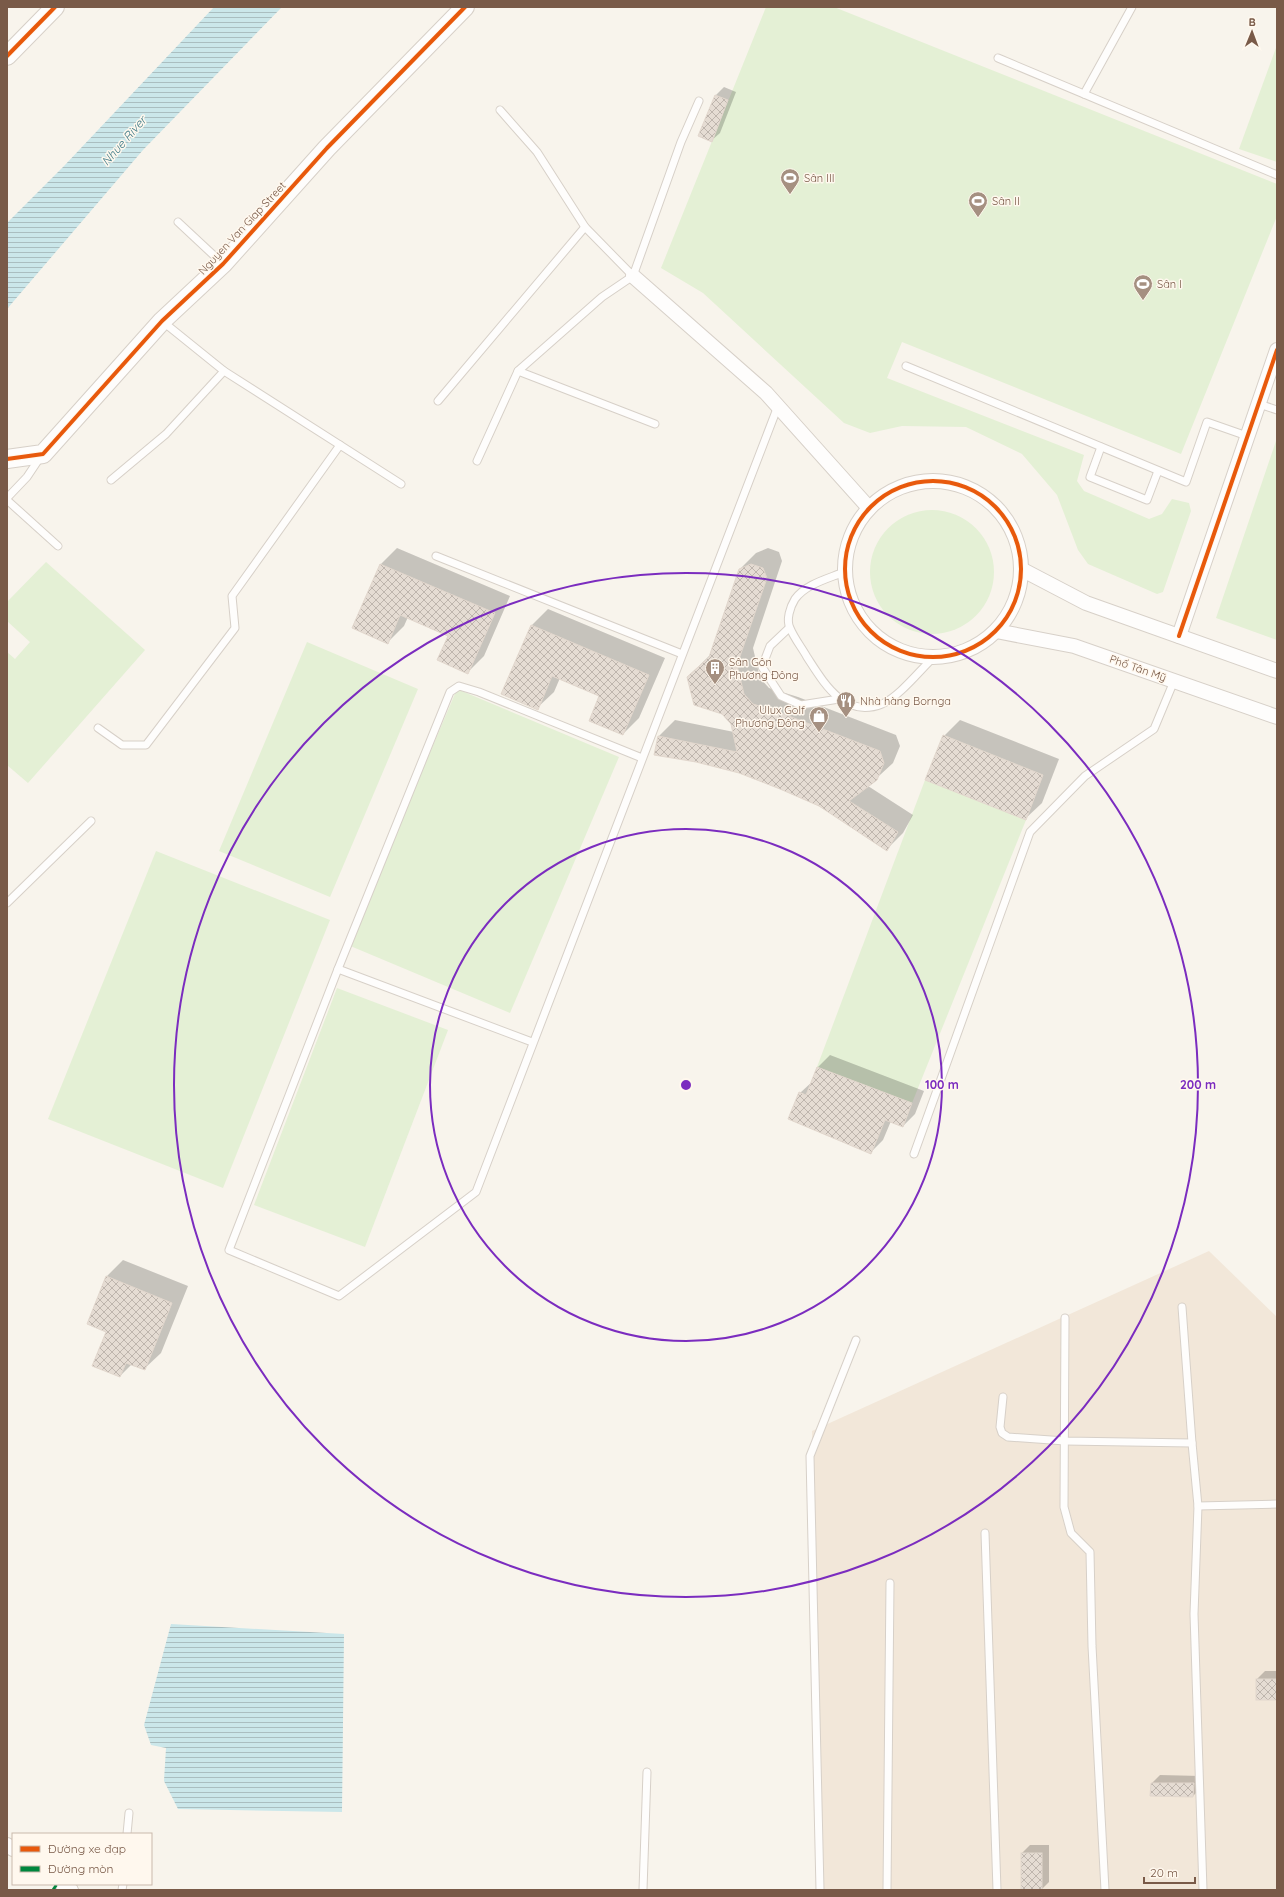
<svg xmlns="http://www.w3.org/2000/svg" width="1284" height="1897" font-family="Quicksand,sans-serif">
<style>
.residential{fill:#f2e7d9}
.green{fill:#e4f0d5}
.water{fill:url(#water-rules)}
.shadow{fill:#0003}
.building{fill:url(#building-cross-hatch);stroke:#e2d7cd}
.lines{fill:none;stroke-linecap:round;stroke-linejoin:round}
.service-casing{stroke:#d7d0c8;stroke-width:9}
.minor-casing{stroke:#d7d0c8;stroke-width:16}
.tertiary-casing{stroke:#d7d0c8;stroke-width:20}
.service{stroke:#fefdfc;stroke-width:7}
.minor{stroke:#fefdfc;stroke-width:14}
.tertiary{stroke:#fefdfc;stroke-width:18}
.quiet{stroke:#00873e;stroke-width:3;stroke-dasharray:6 3;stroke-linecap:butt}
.cycleway-casing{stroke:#fff8ee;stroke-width:6}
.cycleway{stroke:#e8590c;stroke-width:4}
.ring{fill:none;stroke:#7b2cbf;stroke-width:2}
.labels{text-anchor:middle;stroke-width:3;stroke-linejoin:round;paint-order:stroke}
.poi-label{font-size:11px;fill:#795a48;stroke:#fff8ee;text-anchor:start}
.street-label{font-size:11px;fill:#795a48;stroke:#fff8ee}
.water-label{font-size:12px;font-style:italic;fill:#3d7a87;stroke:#fff8ee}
.centre{fill:#7b2cbf;stroke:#fff8ee;stroke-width:2}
.ring-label{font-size:12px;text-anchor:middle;font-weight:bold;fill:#7b2cbf;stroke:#fff8ee;stroke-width:3;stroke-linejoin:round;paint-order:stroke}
</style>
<defs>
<pattern id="water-rules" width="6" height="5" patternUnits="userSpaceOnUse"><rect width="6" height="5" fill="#cbe7ea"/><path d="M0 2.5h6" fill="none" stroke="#aabec0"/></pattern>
<pattern id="building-cross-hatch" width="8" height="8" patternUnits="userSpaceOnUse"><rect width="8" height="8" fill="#e5dcd3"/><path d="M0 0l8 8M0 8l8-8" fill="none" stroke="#beb5ad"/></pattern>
</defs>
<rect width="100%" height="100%" fill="#f8f4ec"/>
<path class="residential" d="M1209 1251 1277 1317V1890H824L812 1431Z"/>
<g class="green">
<path d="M766 7H834L1277 184V216L1181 454 902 342 887 378 1084 455 1077 481 1084 491 1149 519 1162 514 1172 499 1189 503 1191 511 1163 592 1157 594 1088 564 1078 550 1057 495 1022 454 966 427 902 426 870 433 844 423 703 293 661 268Z"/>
<path d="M1277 45V162L1239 149Z"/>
<path d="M1277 438V640L1216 618Z"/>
<circle cx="932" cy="572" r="62"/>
<path d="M46 562 145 650 28 783 7 765V652L15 659 30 642 7 621V602Z"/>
<path d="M307 642 418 689 330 897 219 851Z"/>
<path d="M457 689 619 757 510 1013 348 945Z"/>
<path d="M925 780 1026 820 912 1103 817 1067Z"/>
<path d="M156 851 330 920 223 1188 48 1119Z"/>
<path d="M337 988 448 1030 365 1247 254 1205Z"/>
</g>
<g class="water">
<path d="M214 7H282L143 150 7 309V223L64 166Z"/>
<path d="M171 1624 344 1634 342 1812 178 1809 164 1781 166 1748 151 1745 144 1725Z"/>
</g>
<g class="shadow">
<path d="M724 87 736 92 720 133 712 140 716 95Z"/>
<path d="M397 548 510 596 484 656 468 672 449 635 408 617 404 626 387 643 354 628 381 564Z"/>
<path d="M768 548 779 552 782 561 753 648 760 678 769 688 798 697 896 735 900 746 893 763 868 786 913 815 903 833 887 849 820 805 739 772 659 736 675 720 734 732 732 723 688 677 710 655 740 569 756 553Z"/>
<path d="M548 609 665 658 639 718 623 734 601 695 560 678 554 692 537 708 503 694 532 625Z"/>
<path d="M960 720 1059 759 1042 803 1025 819 944 736Z"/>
<path d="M830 1055 924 1091 915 1114 903 1126 891 1121 883 1140 871 1152 800 1093 813 1081 818 1067Z"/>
<path d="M123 1260 188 1286 161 1353 144 1369 132 1364 120 1376 107 1332 88 1324 107 1276Z"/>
<path d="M1265 1671H1277V1699L1257 1679Z"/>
<path d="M1160 1775 1201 1776V1788L1193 1796 1151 1795 1152 1783Z"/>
<path d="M1030 1845H1049V1882L1041 1890 1022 1853Z"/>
</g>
<g class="building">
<path d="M715 95 728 100 712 142 698 136Z"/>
<path d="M380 564 495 613 468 674 437 660 448 636 400 615 388 644 352 628Z"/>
<path d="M751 564 763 568 767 578 737 665 744 694 753 704 781 713 880 751 884 763 877 780 849 801 898 832 887 851 819 806 780 789 739 773 696 762 654 755 658 736 737 752 731 724 722 714 694 705 687 677 709 657 739 569Z"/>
<path d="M531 625 649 675 623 735 589 721 599 696 552 676 538 710 501 694Z"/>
<path d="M943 735 1043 775 1026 820 925 780Z"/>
<path d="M817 1067 912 1103 903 1127 885 1120 871 1154 788 1119 799 1092 806 1095Z"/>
<path d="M106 1276 172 1303 145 1370 126 1363 120 1377 92 1366 106 1332 87 1324Z"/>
<rect x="1256" y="1679" width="21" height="21"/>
<path d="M1151 1783H1194L1193 1797 1150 1796Z"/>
<rect x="1021" y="1853" width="21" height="37"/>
</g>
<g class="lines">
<g class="service-casing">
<g id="service">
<path d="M998 58 1277 175"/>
<path d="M1084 94 1132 7"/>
<path d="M500 110 537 152 585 227 633 276"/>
<path d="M178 222 223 264"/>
<path d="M162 321 224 371 401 484"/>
<path d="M906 366 1186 482 1207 422 1247 436"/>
<path d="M518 371 655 424"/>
<path d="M438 401 585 227"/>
<path d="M1259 404 1277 410"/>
<path d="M1101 447 1090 477 1147 500 1158 471"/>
<path d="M477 461 518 371 602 297 633 276 681 142 699 101"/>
<path d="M111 480 166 434 224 371"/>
<path d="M7 498 27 477 41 456"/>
<path d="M7 500 58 546"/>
<path d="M436 556 682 654"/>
<path d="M844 572C827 579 806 584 795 599 790 607 786 620 790 628 794 638 802 648 807 657 824 683 844 719 882 704 900 696 919 671 934 657"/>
<path d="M789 628 770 646 762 667 781 696 801 705 839 699"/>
<path d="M98 728 122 745H146L235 628 232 596 340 445"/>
<path d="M642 758 479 692 459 686 450 692 338 969 229 1250 339 1296 476 1192 778 406"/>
<path d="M7 903 91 821"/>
<path d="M338 969 532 1042"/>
<path d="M914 1154 1030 832 1085 776 1154 729 1174 681"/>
<path d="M1182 1307 1192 1443 1198 1506 1194 1614 1203 1890"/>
<path d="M1065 1318 1064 1507 1071 1533 1090 1552 1092 1646 1105 1890"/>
<path d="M1003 1397 1000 1427 1002 1433 1008 1437 1065 1441 1192 1443"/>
<path d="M1198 1506 1277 1504"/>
<path d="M985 1533 997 1890"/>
<path d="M127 1834 129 1813"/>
<path d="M122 1890 123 1884"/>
<path d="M643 1890 647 1772"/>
<path d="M820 1890 810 1456 856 1340"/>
<path d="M887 1890 890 1583"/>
</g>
</g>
<g class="minor-casing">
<g id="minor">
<path d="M633 276 766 393 869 508"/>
<circle cx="933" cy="569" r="88"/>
<path d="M1021 569 1086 603 1277 671"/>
<path d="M996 631 1074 646 1277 717"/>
<path d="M1179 636 1277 350"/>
<path d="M7 1845 13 1849"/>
<path d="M62 1884 71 1890"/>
</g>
</g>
<g class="tertiary-casing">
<g id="tertiary">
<path d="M7 56 55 7"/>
<path d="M7 459 43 454 162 321 223 264 327 148 465 7"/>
</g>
</g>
<use href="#service" class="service"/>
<use href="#minor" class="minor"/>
<use href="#tertiary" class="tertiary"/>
<path class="quiet" d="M53 1890 57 1884"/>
<g class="cycleway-casing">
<g id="cycleway">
<path d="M7 56 55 7"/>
<path d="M7 459 43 454 162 321 223 264 327 148 465 7"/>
<circle cx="933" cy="569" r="88"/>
<path d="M1179 636 1277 350"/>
</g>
</g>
<use href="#cycleway" class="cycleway"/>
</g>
<g class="ring">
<circle cx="686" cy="1085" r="256"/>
<circle cx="686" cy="1085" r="512"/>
</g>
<defs>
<g id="stadium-pin" transform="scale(1)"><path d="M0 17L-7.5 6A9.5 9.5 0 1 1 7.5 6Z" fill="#a59081" stroke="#fff8ee"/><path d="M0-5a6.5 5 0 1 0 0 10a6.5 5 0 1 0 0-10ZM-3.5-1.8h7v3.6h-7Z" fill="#fff"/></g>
<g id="building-pin" transform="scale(1)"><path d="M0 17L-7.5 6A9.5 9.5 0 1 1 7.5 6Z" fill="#a59081" stroke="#fff8ee"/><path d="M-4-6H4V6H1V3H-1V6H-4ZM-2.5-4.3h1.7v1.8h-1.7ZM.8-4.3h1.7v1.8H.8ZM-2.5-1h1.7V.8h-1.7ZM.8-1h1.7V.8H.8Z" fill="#fff"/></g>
<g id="restaurant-pin" transform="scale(1)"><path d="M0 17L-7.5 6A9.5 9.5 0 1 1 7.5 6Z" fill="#a59081" stroke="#fff8ee"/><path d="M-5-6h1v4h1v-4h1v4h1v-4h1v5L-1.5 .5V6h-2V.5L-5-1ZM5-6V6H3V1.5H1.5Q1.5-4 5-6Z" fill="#fff"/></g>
<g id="shop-pin" transform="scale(1)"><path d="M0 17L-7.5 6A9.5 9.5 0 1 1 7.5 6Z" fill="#a59081" stroke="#fff8ee"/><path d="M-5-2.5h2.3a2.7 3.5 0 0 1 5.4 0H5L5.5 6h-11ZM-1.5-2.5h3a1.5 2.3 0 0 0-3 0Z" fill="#fff"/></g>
</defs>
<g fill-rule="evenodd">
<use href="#stadium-pin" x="790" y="178"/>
<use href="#stadium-pin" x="978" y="201"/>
<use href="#stadium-pin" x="1143" y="284"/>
<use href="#building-pin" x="715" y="668"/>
<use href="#restaurant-pin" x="846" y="701"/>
<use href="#shop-pin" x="819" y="716"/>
</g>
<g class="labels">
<g class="poi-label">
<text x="804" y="182">Sân III</text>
<text x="992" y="205">Sân II</text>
<text x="1157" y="288">Sân I</text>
<text x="729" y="666">Sân Gôn<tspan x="729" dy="13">Phương Đông</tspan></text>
<text x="860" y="705">Nhà hàng Bornga</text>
<text x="805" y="714" text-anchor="end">Ulux Golf<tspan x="805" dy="13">Phương Đông</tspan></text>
</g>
<g class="street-label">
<text transform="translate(242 228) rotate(-47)" y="4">Nguyen Van Giap Street</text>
<text transform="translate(1138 668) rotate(19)" y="4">Phố Tân Mỹ</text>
</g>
<g class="water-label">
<text transform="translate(124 141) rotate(-49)" y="4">Nhue River</text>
</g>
</g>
<circle cx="686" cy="1085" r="6" class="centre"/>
<g class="ring-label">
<text x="942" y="1089">100 m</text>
<text x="1198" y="1089">200 m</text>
</g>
<rect width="1284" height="1897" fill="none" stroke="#795a48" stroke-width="16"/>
<rect x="12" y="1833" width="140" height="52" fill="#fff8ee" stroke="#c9b9ac"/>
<rect x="20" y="1846" width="20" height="6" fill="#e8590c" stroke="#c9b9ac"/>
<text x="48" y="1853" font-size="12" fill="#795a48">Đường xe đạp</text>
<rect x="20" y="1866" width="20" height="6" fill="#00873e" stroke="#c9b9ac"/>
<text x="48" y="1873" font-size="12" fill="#795a48">Đường mòn</text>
<g transform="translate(1252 32) rotate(1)" stroke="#fff8ee" stroke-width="3" paint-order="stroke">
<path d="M0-3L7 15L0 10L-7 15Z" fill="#795a48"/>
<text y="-6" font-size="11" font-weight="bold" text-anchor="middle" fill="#795a48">B</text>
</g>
<path d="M1144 1877v6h51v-6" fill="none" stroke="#795a48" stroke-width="2"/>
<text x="1150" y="1877" font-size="12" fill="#795a48" stroke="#fff8ee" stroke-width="3" paint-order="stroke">20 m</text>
</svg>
